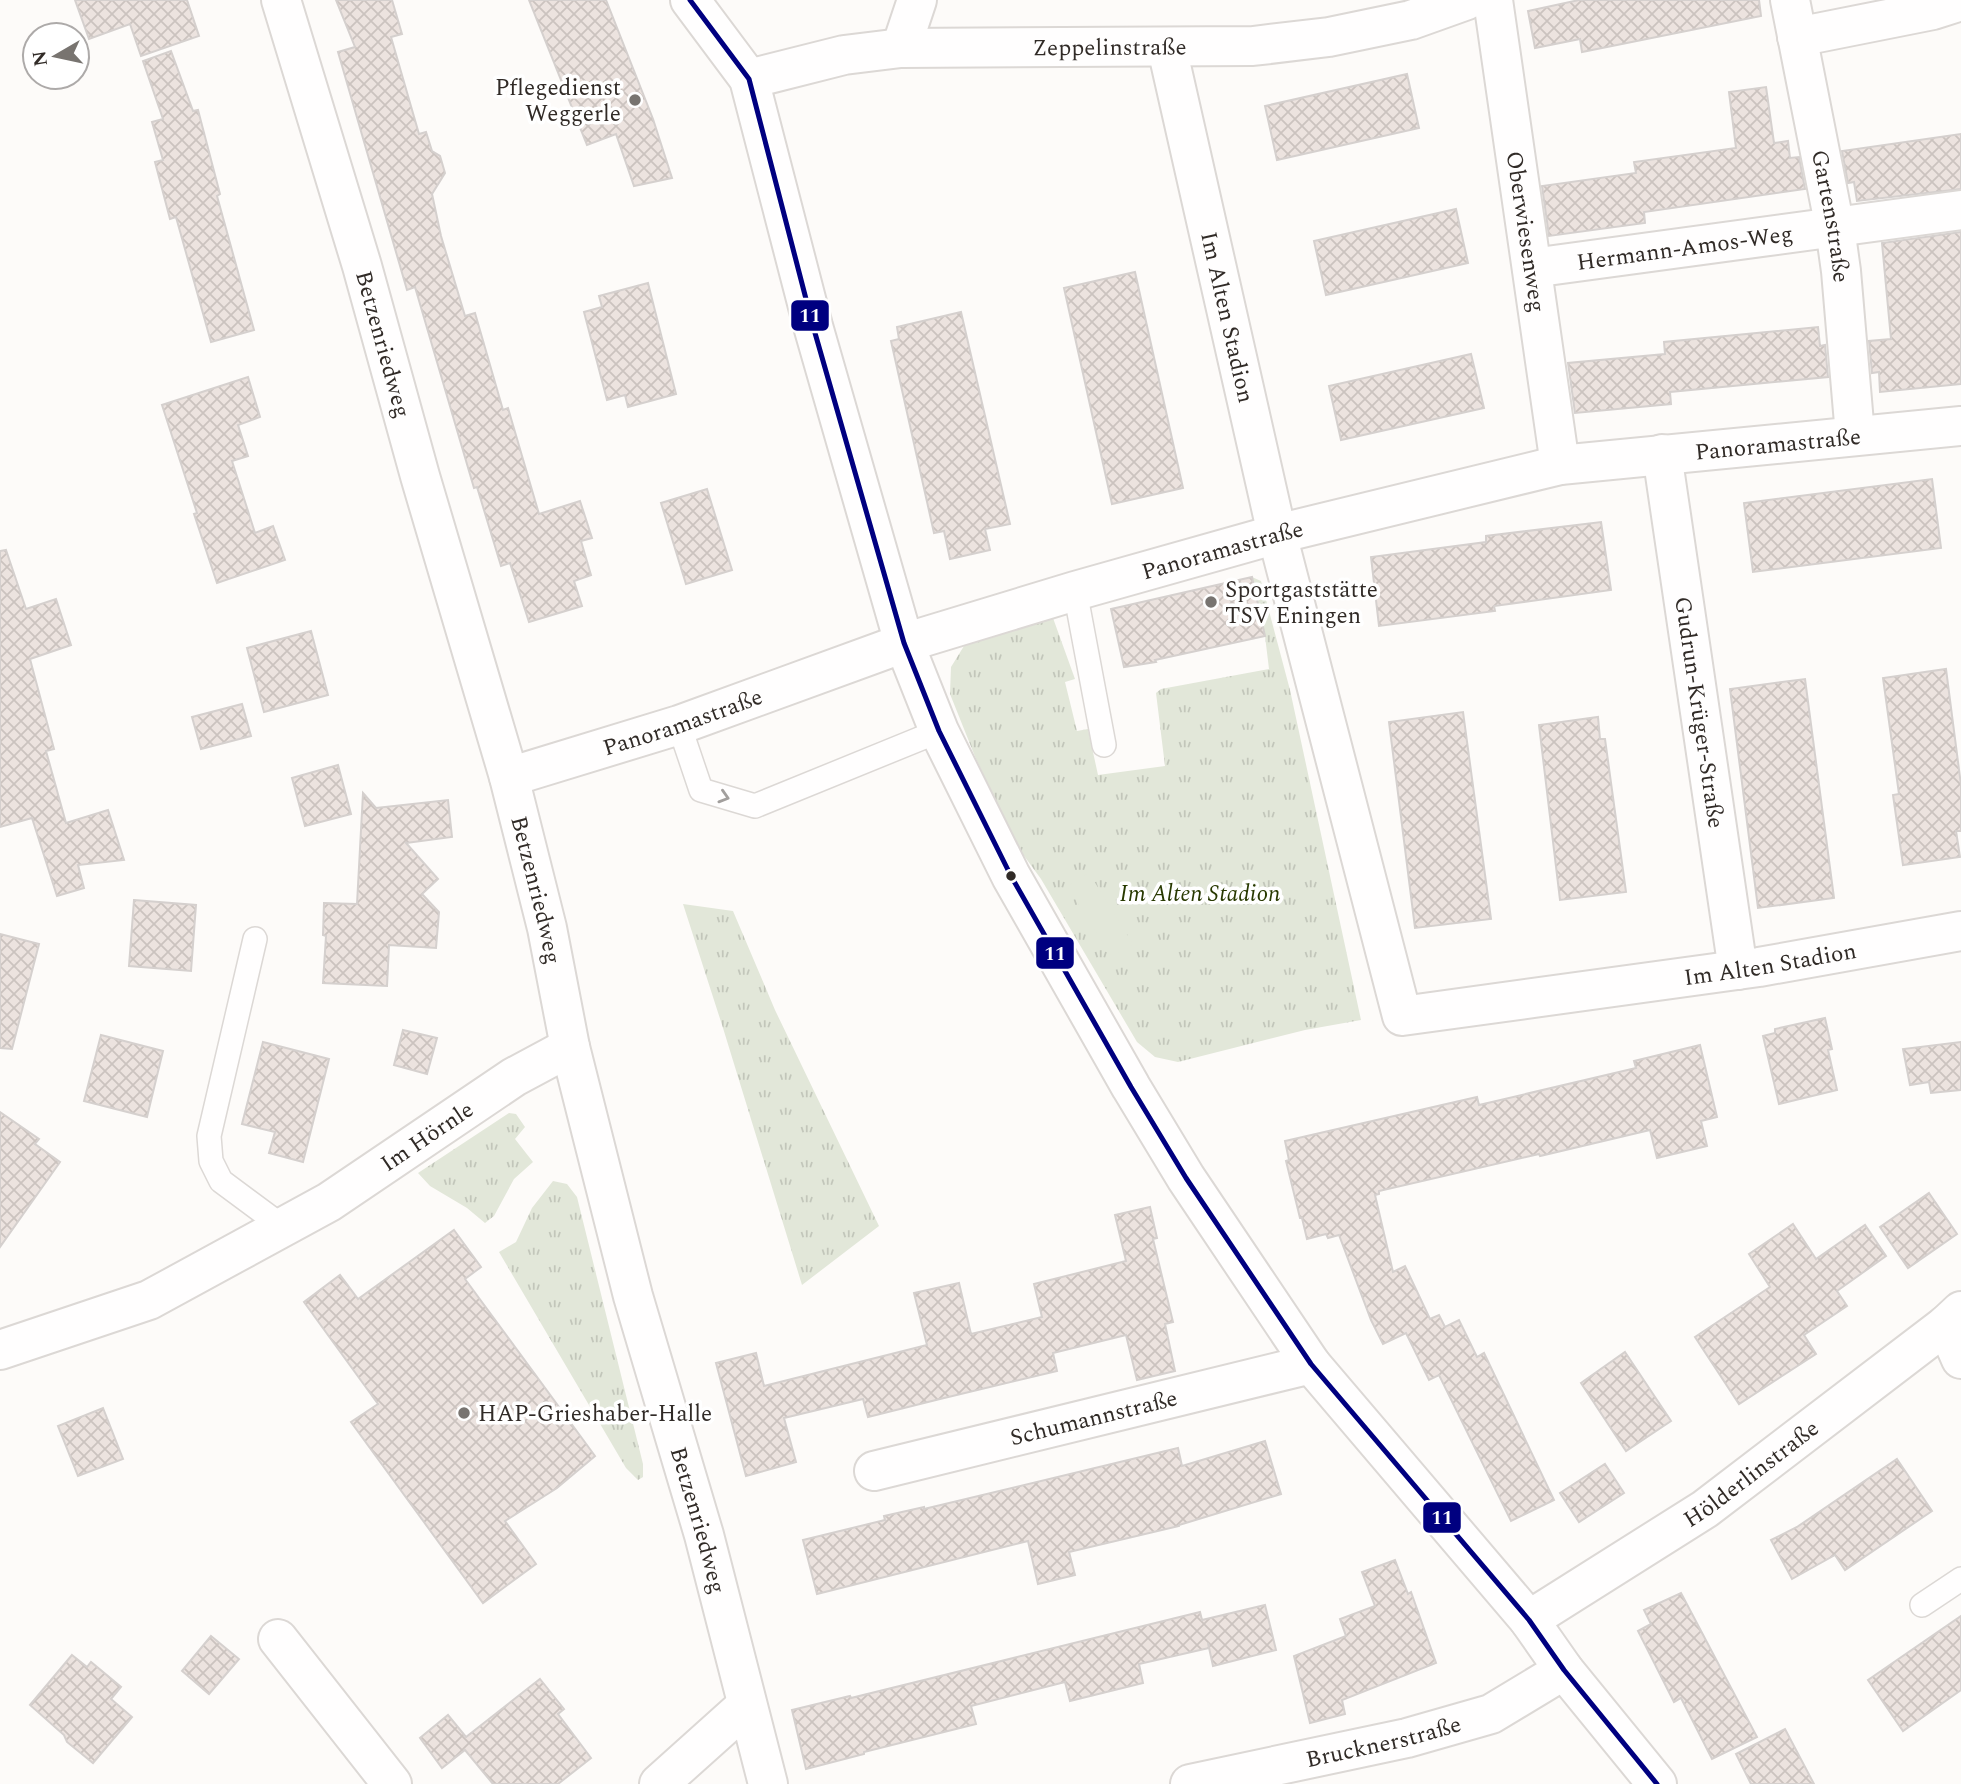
<svg xmlns="http://www.w3.org/2000/svg" width="1961" height="1784" font-family="Spectral,serif">
<style>
.grass{fill:url(#grass-tufts)}
.garden{fill:#e2e7d9}
.building{fill:url(#building-cross-hatch);stroke:#d5d0ce;stroke-width:2}
.lines{fill:none;stroke-linecap:round;stroke-linejoin:round}
.service-casing{stroke:#dcd8d5;stroke-width:26}
.minor-casing{stroke:#dcd8d5;stroke-width:42}
.service{stroke:#fffefe;stroke-width:23}
.minor{stroke:#fffefe;stroke-width:38}
.bus-1-casing{stroke:#fff;stroke-width:10}
.bus-1{stroke:#000080;stroke-width:5}
.oneway{stroke:#a29f9d}
.poi-dot{fill:#787470;stroke:#fff;stroke-width:2.5}
.bus-dot{fill:#312b27;stroke:#fff;stroke-width:2.5}
.labels{text-anchor:middle;stroke-width:7;stroke-linejoin:round;paint-order:stroke}
.street-label{font-size:23px;fill:#312b27;stroke:#fff}
.poi-label{font-size:23px;fill:#312b27;stroke:#fff;text-anchor:start}
.park-label{font-size:23px;font-style:italic;fill:#283900;stroke:#fff}
.line-badge{stroke:#fff;stroke-width:2.5}
.badge-label{font-size:19px;text-anchor:middle;font-weight:bold;fill:#fff}
</style>
<defs>
<pattern id="grass-tufts" width="24" height="20" patternUnits="userSpaceOnUse" patternTransform="scale(1.75)"><rect width="24" height="20" fill="#e2e7d9"/><path d="M3 7l-1-3M5 7V3M7 7l1-3M15 17l-1-3M17 17v-4M19 17l1-3" fill="none" stroke="#c2c6ba"/></pattern>
<pattern id="building-cross-hatch" width="8" height="8" patternUnits="userSpaceOnUse" patternTransform="scale(1.75)"><rect width="8" height="8" fill="#ece3df"/><path d="M0 0l8 8M0 8l8-8" fill="none" stroke="#cbc3bf"/></pattern>
</defs>
<rect width="100%" height="100%" fill="#fdfbf9"/>
<g class="grass">
<path d="M1252 577 1261 581 1290 690 1361 1020 1305 1030 1178 1062 1155 1057 1137 1042 1041 879 1019 849 976 759 950 694 951 667 964 646 1053 618 1075 679 1065 682 1077 731 1088 729 1098 775 1165 766 1156 693 1161 689 1269 669 1265 636Z"/>
<path d="M683 904 733 911 775 1010 879 1226 802 1285 723 1028Z"/>
<path d="M509 1113 516 1114 525 1127 515 1139 533 1162 514 1179 494 1216 485 1223 467 1208 430 1186 418 1173Z"/>
<path d="M553 1181 567 1184 577 1197 643 1464V1477L638 1480 626 1468 499 1252 516 1242 532 1208Z"/>
</g>
<path class="garden" d="M1089 873 1133 944 1112 957 1067 886Z"/>
<g class="building">
<path d="M75 0H187L199 36 141 56 130 24 89 39Z"/>
<path d="M336 0H392L402 34 391 37 419 134 426 132 432 151 440 156 445 173 432 194 441 236 465 316 475 313 503 410 508 408 539 514 580 501 592 538 581 541 591 575 574 581 582 606 529 622 510 563 501 566 477 487 474 488 415 287 407 290 338 52 355 47Z"/>
<path d="M529 0H606L653 119 672 178 634 186 616 134 587 145Z"/>
<path d="M1579 0H1759L1761 16 1582 52 1580 39 1535 48 1528 11Z"/>
<path d="M171 51 193 111 198 110 220 194 217 196 254 330 211 342 176 217 170 219 155 162 163 160 152 122 163 119 143 61Z"/>
<path d="M1407 74 1419 128 1277 160 1265 106Z"/>
<path d="M1766 87 1774 143 1788 141 1790 158 1799 157 1805 189 1644 212 1645 223 1549 236 1542 186 1636 173 1634 162 1736 148 1729 92Z"/>
<path d="M1961 134V189L1857 201 1854 182 1848 183 1842 151Z"/>
<path d="M1456 209 1468 263 1326 295 1314 241Z"/>
<path d="M1961 232V384L1880 392 1879 372 1872 373 1869 341 1891 339 1882 243Z"/>
<path d="M1135 272 1183 488 1112 504 1064 288Z"/>
<path d="M648 283 676 394 628 407 625 395 607 400 584 312 602 307 599 296Z"/>
<path d="M961 312 1010 524 985 529 990 550 950 559 944 531 934 533 891 341 899 339 897 327Z"/>
<path d="M1818 327 1820 346 1825 345 1828 377 1670 392 1671 404 1575 413 1568 363 1665 354 1664 342Z"/>
<path d="M1471 354 1484 408 1341 440 1329 386Z"/>
<path d="M248 377 260 417 238 425 248 456 232 461 255 533 273 526 285 560 217 583 194 514 197 513 162 405Z"/>
<path d="M1932 479 1941 548 1753 572 1744 503Z"/>
<path d="M707 489 732 570 686 584 661 503Z"/>
<path d="M1601 522 1611 590 1494 606 1495 611 1379 626 1371 557 1486 542V536Z"/>
<path d="M6 550 26 609 56 599 71 645 30 659 54 749 46 751 66 823 108 810 124 860 78 865 84 888 57 896 32 818 0 827V551Z"/>
<path d="M1252 577 1265 636 1155 660 1156 662 1124 667 1111 609Z"/>
<path d="M311 631 328 695 264 712 247 648Z"/>
<path d="M1946 669 1961 785V831H1956L1960 857 1903 865 1893 795 1899 794 1883 678Z"/>
<path d="M1805 679 1834 898 1758 908 1730 689Z"/>
<path d="M242 704 251 736 201 749 192 717Z"/>
<path d="M1463 712 1491 919 1415 928 1389 722Z"/>
<path d="M1598 717 1600 739H1605L1626 892 1560 900 1539 725Z"/>
<path d="M338 765 351 814 305 826 292 778Z"/>
<path d="M363 793 376 808 448 800 452 837 406 843 438 879 422 894 439 912 436 948 389 945 387 986 323 983 326 936 323 935 324 903 357 904Z"/>
<path d="M134 900 196 905 191 971 129 966Z"/>
<path d="M0 934 39 944 12 1049 0 1048Z"/>
<path d="M1825 1018 1832 1049 1828 1050 1837 1090 1779 1104 1763 1036 1775 1033V1029Z"/>
<path d="M403 1030 437 1038 427 1074 394 1065Z"/>
<path d="M101 1035 163 1051 147 1117 84 1101Z"/>
<path d="M263 1042 329 1059 303 1162 269 1153 275 1132 242 1124Z"/>
<path d="M1961 1042V1090L1931 1093 1929 1082 1910 1085 1903 1049Z"/>
<path d="M1700 1045 1717 1117 1701 1121 1707 1146 1657 1158 1650 1130 1540 1156 1539 1154 1379 1191V1194L1375 1195 1393 1272 1405 1266 1430 1319 1439 1315 1445 1327 1459 1320 1477 1357 1484 1353 1554 1500 1511 1521 1439 1375 1429 1380 1406 1333 1383 1344 1371 1320 1339 1235 1328 1238 1326 1234 1307 1239 1302 1218H1300L1286 1161 1289 1160 1285 1141 1477 1097 1479 1105 1636 1068 1634 1061Z"/>
<path d="M0 1112 39 1139 35 1144 60 1162 0 1247Z"/>
<path d="M1929 1193 1957 1234 1908 1268 1880 1227Z"/>
<path d="M1150 1207 1157 1238 1153 1239 1173 1322 1165 1324 1175 1371 1137 1380 1126 1335 1053 1353 1057 1371 940 1399 868 1417 863 1399 784 1418 796 1462 746 1476 716 1363 756 1353 764 1386 927 1345 914 1293 959 1283 971 1334 1042 1317 1034 1284 1126 1261 1115 1215Z"/>
<path d="M1793 1224 1816 1259 1865 1225 1886 1256 1837 1291 1847 1306 1804 1335 1816 1354 1739 1404 1695 1337 1770 1287 1749 1254Z"/>
<path d="M454 1230 481 1267 465 1279 595 1456 557 1488 505 1521 536 1564 483 1603 351 1422 378 1404 304 1302 340 1275 358 1299Z"/>
<path d="M1625 1352 1671 1421 1626 1451 1581 1383Z"/>
<path d="M103 1408 123 1459 78 1476 58 1426Z"/>
<path d="M1265 1441 1281 1494 1179 1525V1526L1069 1552 1075 1575 1038 1584 1028 1541 817 1594 803 1540 885 1520 884 1516 924 1507V1509L1178 1448 1182 1466Z"/>
<path d="M1897 1459 1932 1511 1845 1570 1835 1555 1792 1579 1771 1540 1797 1527Z"/>
<path d="M1605 1464 1624 1493 1579 1522 1560 1493Z"/>
<path d="M1395 1560 1408 1594 1411 1592 1436 1663 1342 1700 1345 1714 1310 1723 1294 1656 1346 1636 1340 1619 1375 1606 1362 1572Z"/>
<path d="M1681 1593 1757 1737 1712 1759 1681 1698 1674 1702 1638 1631 1651 1624 1644 1610Z"/>
<path d="M1265 1605 1276 1650 1213 1666 1208 1643 1209 1648 1139 1664 1143 1683 1070 1701 1065 1682 971 1706 976 1724 864 1752V1754L806 1769 792 1710 850 1696 851 1698 1200 1612 1202 1620Z"/>
<path d="M1961 1616V1690L1903 1731 1868 1680Z"/>
<path d="M211 1636 239 1659 209 1694 182 1671Z"/>
<path d="M72 1655 87 1667 91 1662 121 1687 111 1699 132 1717 93 1763 67 1742 64 1735 30 1705Z"/>
<path d="M540 1679 564 1709 558 1714 591 1758 558 1784H493L465 1750 442 1768 420 1738 448 1715 466 1737Z"/>
<path d="M1785 1729 1814 1784H1751L1736 1754Z"/>
</g>
<g class="lines">
<g class="service-casing">
<g id="service">
<path d="M1075 591 1104 745"/>
<path d="M679 725 701 790 755 806 939 731"/>
<path d="M255 939 209 1136 211 1161 221 1181 283 1227"/>
<path d="M1922 1605 1961 1579"/>
</g>
</g>
<g class="minor-casing">
<g id="minor">
<path id="s1" d="M281 0 362 266 420 476 509 777 547 928 570 1047 633 1296 704 1535 768 1784"/>
<path d="M690 0 749 79 813 326 904 643 939 731 1011 876 1131 1087 1186 1178 1311 1364 1529 1620 1564 1670 1657 1784"/>
<path id="s2" d="M1493 0C1514 155 1539 310 1560 465"/>
<path id="s3" d="M1790 0 1835 228 1841 271 1855 435"/>
<path d="M1797 37 1933 10 1961 1"/>
<path d="M901 48 917 0"/>
<path id="s4" d="M1167 48 1277 534 1402 1016 1759 967 1961 931"/>
<path id="s5" d="M749 79 844 55 901 48 1253 46 1329 37 1411 20 1467 0"/>
<path id="s6" d="M1532 268 1961 210"/>
<path id="s7" d="M1662 454 1738 970"/>
<path id="s8" d="M509 777 679 725 904 643 1075 591 1277 534 1560 465 1961 426"/>
<path d="M1946 1325 1961 1359"/>
<path id="s9" d="M0 1350 149 1300 329 1202 514 1077 570 1047"/>
<path id="s10" d="M874 1471 1311 1364"/>
<path id="s11" d="M1529 1620 1705 1509 1946 1325 1961 1311"/>
<path d="M278 1639 392 1784"/>
<path d="M659 1784 747 1705"/>
<path id="s12" d="M1190 1784 1407 1738 1491 1714 1564 1670"/>
</g>
</g>
<use href="#service" class="service"/>
<use href="#minor" class="minor"/>
<g class="bus-1-casing">
<path id="bus-1" d="M690 0 749 79 813 326 904 643 939 731 1011 876 1131 1087 1186 1178 1311 1364 1529 1620 1564 1670 1657 1784"/>
</g>
<use href="#bus-1" class="bus-1"/>
</g>
<defs><path id="oneway-chevron" d="M-2-3.5L2.5 0L-2 3.5" fill="none" stroke-width="1.6" stroke-linecap="round" stroke-linejoin="round" transform="scale(1.75)"/></defs>
<use class="oneway" href="#oneway-chevron" transform="translate(724 797) rotate(17)"/>
<g class="poi-dot">
<circle cx="635" cy="100" r="7"/>
<circle cx="1211" cy="602" r="7"/>
<circle cx="464" cy="1413" r="7"/>
</g>
<circle class="bus-dot" cx="1011" cy="876" r="6"/>
<g class="labels">
<g class="street-label">
<text dy="8" stroke="none"><textPath href="#s5" startOffset="364">Zeppelinstraße</textPath></text>
<text dy="8" stroke="none"><textPath href="#s3" startOffset="220">Gartenstraße</textPath></text>
<text dy="8" stroke="none"><textPath href="#s2" startOffset="234">Oberwiesenweg</textPath></text>
<text dy="8" stroke="none"><textPath href="#s6" startOffset="154">Hermann-Amos-Weg</textPath></text>
<text dy="8" stroke="none"><textPath href="#s4" startOffset="276">Im Alten Stadion</textPath></text>
<text dy="8" stroke="none"><textPath href="#s1" startOffset="359">Betzenriedweg</textPath></text>
<text dy="8" stroke="none"><textPath href="#s8" startOffset="1316">Panoramastraße</textPath></text>
<text dy="8" stroke="none"><textPath href="#s8" startOffset="749">Panoramastraße</textPath></text>
<text dy="8" stroke="none"><textPath href="#s7" startOffset="261">Gudrun-Krüger-Straße</textPath></text>
<text dy="8" stroke="none"><textPath href="#s8" startOffset="182">Panoramastraße</textPath></text>
<text dy="8" stroke="none"><textPath href="#s1" startOffset="926">Betzenriedweg</textPath></text>
<text dy="8" stroke="none"><textPath href="#s4" startOffset="1368">Im Alten Stadion</textPath></text>
<text dy="8" stroke="none"><textPath href="#s9" startOffset="480">Im Hörnle</textPath></text>
<text dy="8" stroke="none"><textPath href="#s10" startOffset="226">Schumannstraße</textPath></text>
<text dy="8" stroke="none"><textPath href="#s11" startOffset="266">Hölderlinstraße</textPath></text>
<text dy="8" stroke="none"><textPath href="#s1" startOffset="1577">Betzenriedweg</textPath></text>
<text dy="8" stroke="none"><textPath href="#s12" startOffset="198">Brucknerstraße</textPath></text>
</g>
<g class="poi-label">
<text x="621" y="95" text-anchor="end">Pflegedienst<tspan x="621" dy="26">Weggerle</tspan></text>
<text x="1225" y="597">Sportgaststätte<tspan x="1225" dy="26">TSV Eningen</tspan></text>
<text x="478" y="1421">HAP-Grieshaber-Halle</text>
</g>
<g class="park-label">
<text x="1200" y="901">Im Alten Stadion</text>
</g>
</g>
<g class="line-badge">
<rect x="790" y="299" width="40" height="33" rx="7" fill="#000080"/>
<rect x="1035" y="936" width="40" height="34" rx="7" fill="#000080"/>
<rect x="1422" y="1501" width="40" height="33" rx="7" fill="#000080"/>
</g>
<g class="badge-label">
<text x="810" y="322">11</text>
<text x="1055" y="960">11</text>
<text x="1442" y="1524">11</text>
</g>
<g transform="translate(56 56) rotate(261)"><circle r="33" fill="#ffffff" stroke="#adaaa9" stroke-width="2"/>
<path d="M0-5L12 26L0 18L-12 26Z" fill="#787470"/>
<text y="-10" font-size="19" font-weight="bold" text-anchor="middle" fill="#312b27">N</text>
</g>
</svg>
